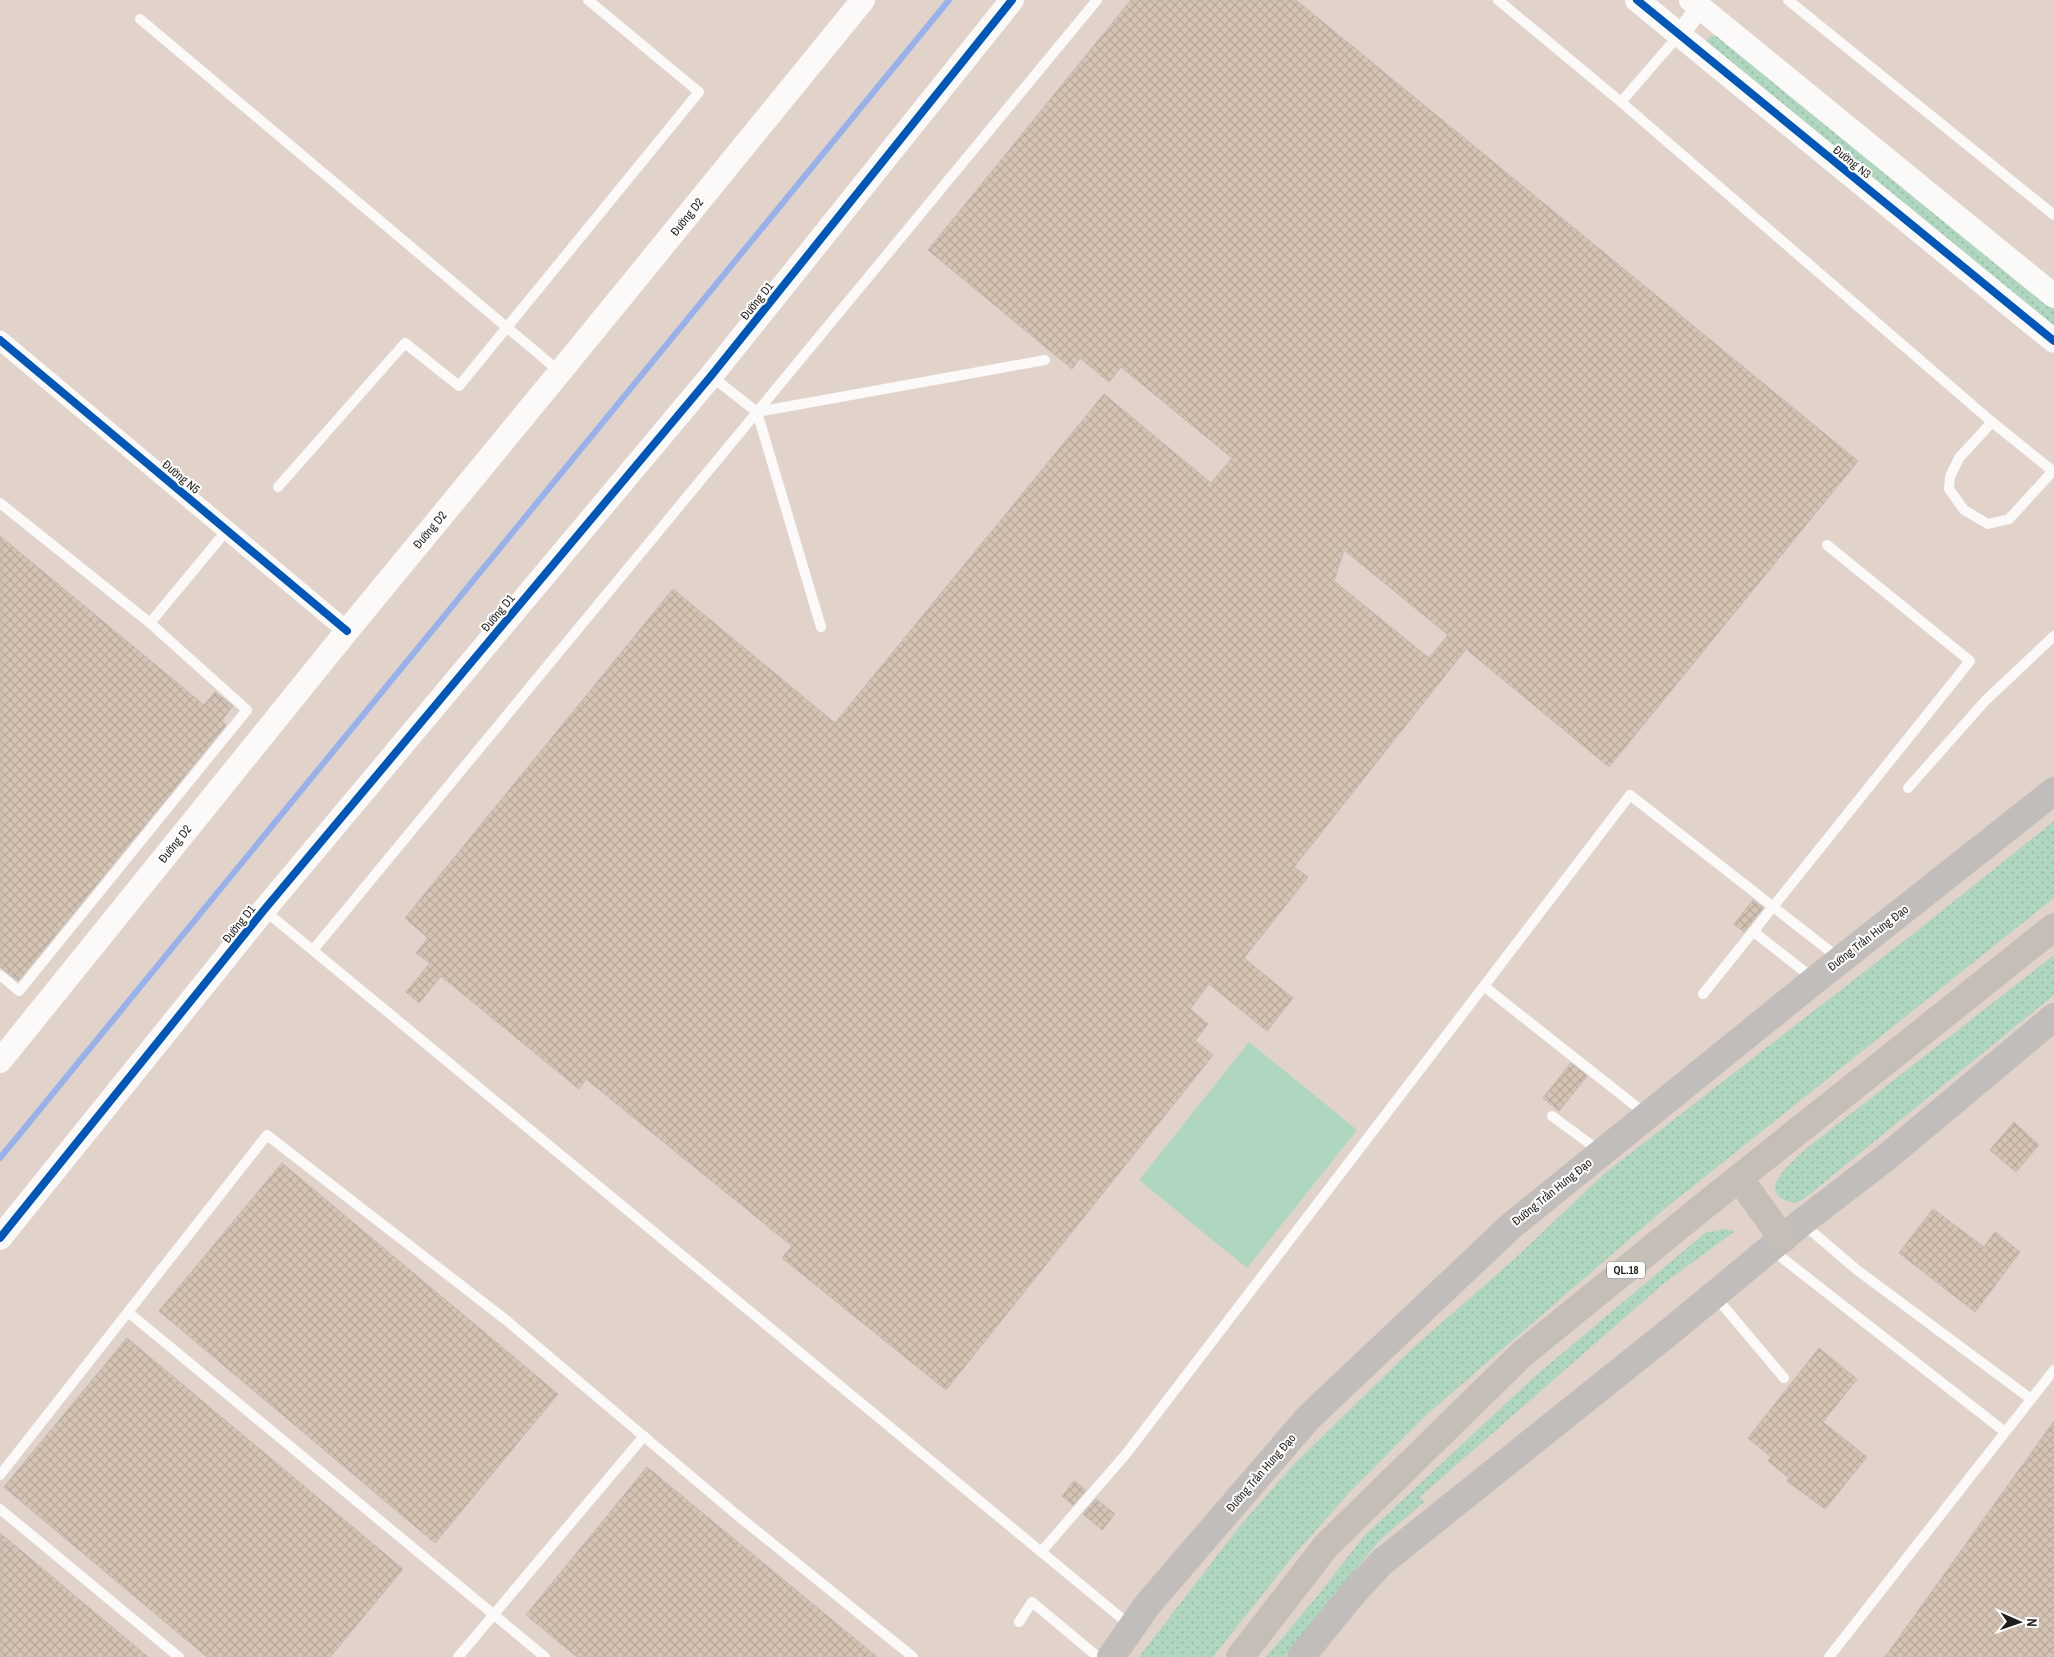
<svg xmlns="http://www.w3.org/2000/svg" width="2054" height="1657" font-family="'Archivo Narrow',sans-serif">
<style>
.industrial{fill:#e1d3ca}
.grass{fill:url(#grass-dots)}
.pitch{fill:#afd6be}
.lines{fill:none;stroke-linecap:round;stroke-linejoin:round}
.stream{stroke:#98b1ea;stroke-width:6}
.building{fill:url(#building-cross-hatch);stroke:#bdbab7;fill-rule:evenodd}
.service{stroke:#fbfaf9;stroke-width:10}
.minor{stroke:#fbfaf9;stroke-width:19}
.tertiary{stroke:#fbfaf9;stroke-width:24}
.secondary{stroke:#c0bdba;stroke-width:28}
.trunk{stroke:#c4beb7;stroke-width:28}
.cycleway-casing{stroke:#fff;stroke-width:11}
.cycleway{stroke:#0057b8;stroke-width:8}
.labels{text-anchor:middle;stroke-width:4;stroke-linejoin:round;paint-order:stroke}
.shield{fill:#fff;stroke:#63615f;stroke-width:1}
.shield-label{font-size:11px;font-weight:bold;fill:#201d1a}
.street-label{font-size:12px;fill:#201d1a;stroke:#fff}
</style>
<defs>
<pattern id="grass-dots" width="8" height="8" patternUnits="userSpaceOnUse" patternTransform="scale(1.25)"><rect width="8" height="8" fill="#afd6be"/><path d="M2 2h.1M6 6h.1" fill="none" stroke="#96b7a3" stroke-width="1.8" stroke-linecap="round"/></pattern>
<pattern id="building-cross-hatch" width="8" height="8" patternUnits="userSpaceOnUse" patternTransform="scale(1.25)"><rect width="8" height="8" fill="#d5c4b4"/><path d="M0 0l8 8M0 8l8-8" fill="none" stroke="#b7a89a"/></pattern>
</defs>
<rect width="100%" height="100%" fill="#e2deda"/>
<rect class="industrial" x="0" y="0" width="2054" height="1657"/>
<g class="grass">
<path d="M1710 36H1718L1729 44 2054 309V328L1706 41Z"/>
<path d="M2054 821V898L1668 1206 1424 1417 1349 1493 1293 1556 1213 1657H1139L1239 1527 1295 1463 1415 1346 1511 1262 1605 1173 1918 930Z"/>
<path d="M2054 955V995L1805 1198 1796 1203C1750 1195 1792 1162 1807 1148Z"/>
<path d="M1724 1229 1735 1231 1663 1284 1420 1497 1424 1502 1378 1542 1284 1657H1266L1319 1594 1364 1536 1534 1377 1705 1233Z"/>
</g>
<path class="pitch" d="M1249 1042 1357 1130 1247 1268 1139 1180Z"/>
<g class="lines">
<path class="stream" d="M0 1158 949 0"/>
</g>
<g class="building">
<path d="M1131 0H1296L1858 461 1609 767 1466 649 1294 867 1308 877 1244 958 1293 998 1267 1031 1209 984 1190 1009 1208 1024 1195 1041 1213 1055 946 1390 782 1258 792 1246 586 1079 579 1089 441 976 419 1003 406 992 430 963 416 953 428 938 405 918 673 589 835 723 1104 394 1211 483 1232 458 1121 367 1109 382 1080 358 1072 369 928 250ZM1344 550 1448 635 1429 658 1334 581Z"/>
<path d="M0 536 204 705 215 692 233 706 221 721 226 725 18 981 0 967Z"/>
<path d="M1753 900 1763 908 1744 932 1734 924Z"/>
<path d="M1571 1063 1587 1076 1559 1111 1543 1098Z"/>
<path d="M2014 1122 2039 1145 2016 1172 1990 1150Z"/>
<path d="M282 1163 558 1394 435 1543 159 1311Z"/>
<path d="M1933 1209 1984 1247 1995 1232 2020 1252 1975 1312 1899 1253Z"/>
<path d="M127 1338 403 1569 330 1657H207L4 1487Z"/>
<path d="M1819 1348 1857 1379 1823 1422 1867 1457 1825 1509 1787 1481 1789 1478 1768 1461 1771 1457 1748 1438Z"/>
<path d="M2054 1421V1657H1885Z"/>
<path d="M647 1467 877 1657H577L526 1615Z"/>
<path d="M1074 1481 1086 1490 1073 1505 1062 1496Z"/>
<path d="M1096 1499 1115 1514 1102 1530 1083 1514Z"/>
<path d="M0 1533 148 1657H0Z"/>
</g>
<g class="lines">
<g class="service">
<path d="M1498 0 1621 102 1992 422 2054 472"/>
<path d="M1788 0 2054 215"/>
<path d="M140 19 560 372"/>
<path d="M1621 102 1679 35"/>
<path d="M711 376 757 412 821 627"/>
<path d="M757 412 1045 360"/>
<path d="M1992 422 1959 458 1950 477 1949 489 1964 510 1988 524 2009 519 2053 471"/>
<path d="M278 487 405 343 459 386 699 92 588 0"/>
<path d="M0 503 150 623 247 710 19 991 0 975"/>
<path d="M150 623 227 530"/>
<path d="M1908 788 1985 701 2054 636"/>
<path d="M264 910 1131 1626"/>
<path d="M1754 932 1814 979"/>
<path d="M313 950 1097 0"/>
<path d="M1485 987 1647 1115"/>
<path d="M1703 994 1970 661 1827 545"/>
<path d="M1552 1116 1601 1152"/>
<path d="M1802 1223 1857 1270 2031 1399"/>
<path d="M1772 1250 2005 1432"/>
<path d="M1715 1296 1784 1378"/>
<path d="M128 1312 545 1657"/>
<path d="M0 1475 267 1135 506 1320 737 1515 913 1657"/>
<path d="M0 1509 179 1657"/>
<path d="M1041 1552 1126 1454 1630 795 1840 959"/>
<path d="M1019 1622 1032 1602 1098 1657"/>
<path d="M458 1657 644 1436"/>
<path d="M1829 1657 2054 1370"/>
</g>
<g class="minor">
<path d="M1679 35 1700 8"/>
<path d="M0 340 347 631"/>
</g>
<g class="tertiary">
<path d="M1637 0 2054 341"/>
<path d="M1691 0 2054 296"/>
<path d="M0 1061 347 631 560 372 863 0"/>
<path d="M0 1238 264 910 711 376 1012 0"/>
</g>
<g class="secondary">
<path d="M1111 1657 1148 1604 1308 1418 1511 1226 1815 980 2054 791"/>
<path d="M1301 1657 1354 1592 1382 1562 1673 1329 1801 1223 1888 1156 2054 1017"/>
</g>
<g class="trunk">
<path d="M1739 1178 1783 1239"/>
<path d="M1240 1657 1326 1546 1521 1355 1699 1210 2054 927"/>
</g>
<g class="cycleway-casing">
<g id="cycleway">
<path d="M1637 0 2054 341"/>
<path d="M0 340 347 631"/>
<path d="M0 1238 264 910 711 376 1012 0"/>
</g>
</g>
<use href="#cycleway" class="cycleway"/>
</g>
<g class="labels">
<rect class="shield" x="1607" y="1261.5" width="38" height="17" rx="4"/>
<g class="shield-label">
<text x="1626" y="1274">QL.18</text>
</g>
<g class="street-label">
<text transform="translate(1852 162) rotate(39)" y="4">Đường N3</text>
<text transform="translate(687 217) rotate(-51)" y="4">Đường D2</text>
<text transform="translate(757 301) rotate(-51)" y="4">Đường D1</text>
<text transform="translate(181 477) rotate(40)" y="4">Đường N5</text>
<text transform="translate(430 530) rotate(-50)" y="4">Đường D2</text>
<text transform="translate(498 613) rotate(-50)" y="4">Đường D1</text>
<text transform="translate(175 844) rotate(-51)" y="4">Đường D2</text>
<text transform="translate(239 924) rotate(-51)" y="4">Đường D1</text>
<text transform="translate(1868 938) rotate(-38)" y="4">Đường Trần Hưng Đạo</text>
<text transform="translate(1552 1192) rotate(-39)" y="4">Đường Trần Hưng Đạo</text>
<text transform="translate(1261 1473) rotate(-49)" y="4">Đường Trần Hưng Đạo</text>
</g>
</g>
<g transform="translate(2019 1622) rotate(92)" stroke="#ffffff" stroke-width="4" paint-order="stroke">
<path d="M0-4L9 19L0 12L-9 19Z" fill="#201d1a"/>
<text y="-8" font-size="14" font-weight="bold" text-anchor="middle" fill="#201d1a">N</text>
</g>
</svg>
